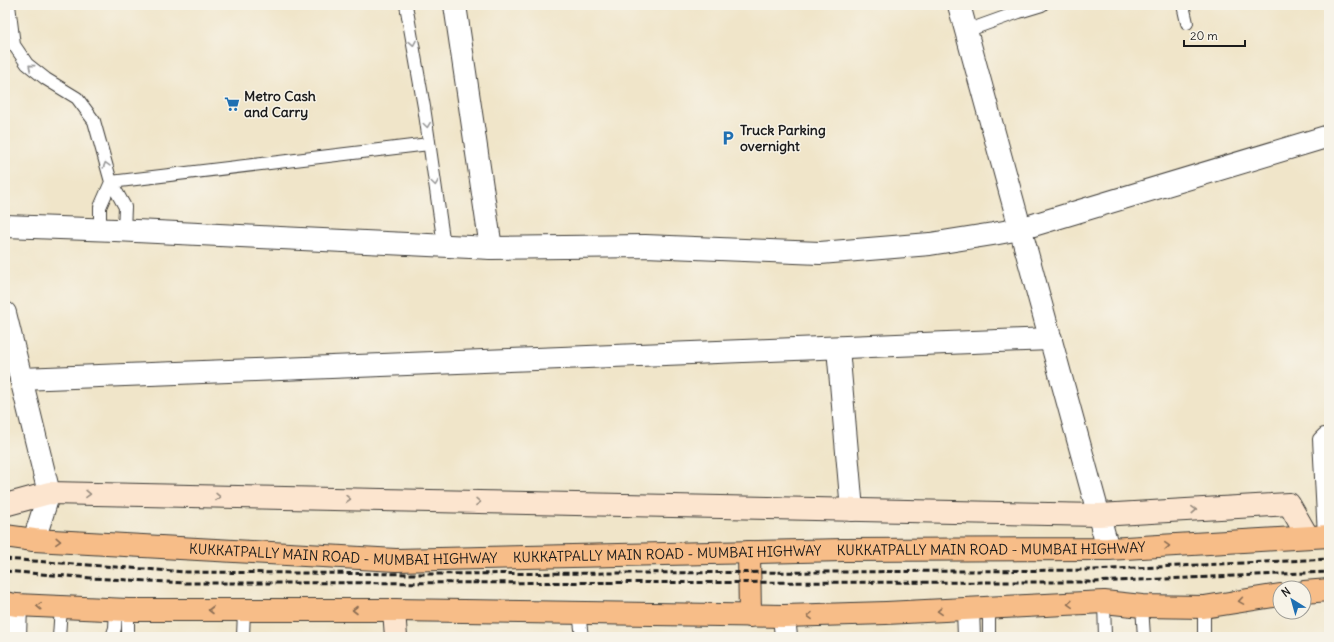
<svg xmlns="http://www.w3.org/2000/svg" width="1334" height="642" font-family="Delius,sans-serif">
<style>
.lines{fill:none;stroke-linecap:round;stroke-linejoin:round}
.lane-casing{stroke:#3c3a36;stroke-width:14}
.street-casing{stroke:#3c3a36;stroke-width:24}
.secondary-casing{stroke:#3c3a36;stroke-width:24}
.highway-casing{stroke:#3c3a36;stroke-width:24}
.lane{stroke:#fff;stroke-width:12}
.street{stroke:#fff;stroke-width:22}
.secondary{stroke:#fce5cf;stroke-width:22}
.highway{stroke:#f7bd88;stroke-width:22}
.rail{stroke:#1c1c1c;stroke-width:3;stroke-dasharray:6 3;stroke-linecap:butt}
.oneway{stroke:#999}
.oneway2{stroke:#978b7e}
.oneway3{stroke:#8a6c52}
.labels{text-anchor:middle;stroke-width:3;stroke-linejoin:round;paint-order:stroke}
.poi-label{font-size:14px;font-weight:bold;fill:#1c1c1c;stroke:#f7f3e8;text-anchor:start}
.street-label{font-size:14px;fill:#1c1c1c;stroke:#f7f3e8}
</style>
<rect width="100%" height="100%" fill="#f7f3e8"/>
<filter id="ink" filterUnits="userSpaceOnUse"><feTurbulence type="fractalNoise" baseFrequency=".025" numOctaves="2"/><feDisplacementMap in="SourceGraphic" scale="8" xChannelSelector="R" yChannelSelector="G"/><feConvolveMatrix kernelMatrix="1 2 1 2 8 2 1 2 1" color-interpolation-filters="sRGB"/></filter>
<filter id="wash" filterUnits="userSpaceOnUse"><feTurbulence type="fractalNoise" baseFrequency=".012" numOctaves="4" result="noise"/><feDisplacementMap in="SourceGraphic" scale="16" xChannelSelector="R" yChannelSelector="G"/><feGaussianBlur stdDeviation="0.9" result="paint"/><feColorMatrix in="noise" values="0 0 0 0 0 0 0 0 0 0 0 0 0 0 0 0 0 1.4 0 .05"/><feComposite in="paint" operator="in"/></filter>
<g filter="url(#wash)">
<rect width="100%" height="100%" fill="#f0e5c9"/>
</g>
<g filter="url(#ink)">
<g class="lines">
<g class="lane-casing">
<g id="lane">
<path d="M9 5 14 45 27 64 46 79 77 98 94 121 111 182 100 207V229"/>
<path d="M406 5 424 107 444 245"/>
<path d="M1183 5 1187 23"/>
<path d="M966 31 1019 12 1042 5"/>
<path d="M124 230 125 207 111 182 429 144"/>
<path d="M1324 536 1319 439 1324 434H1329"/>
<path d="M1104 602 1105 637"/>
<path d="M1142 606 1144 637"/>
<path d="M1204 607V637"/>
<path d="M128 610V637"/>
<path d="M579 613 582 637"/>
<path d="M59 637 61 607"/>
<path d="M112 637 115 628 116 610"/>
<path d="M243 637 244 610"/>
<path d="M989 637V608"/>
</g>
</g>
<g class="street-casing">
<g id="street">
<path d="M455 5 491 248 645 246 820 253 930 244 993 234 1020 229 1329 136"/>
<path d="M959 5 1108 549"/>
<path d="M5 226 115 230 491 248"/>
<path d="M5 313 49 493 34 540"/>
<path d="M838 348 852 510"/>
<path d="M21 379 1051 339"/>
<path d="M968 609 969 637"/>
<path d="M784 616 786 637"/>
<path d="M15 637 16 605"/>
</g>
</g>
<g class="secondary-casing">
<g id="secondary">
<path d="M5 505 49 493 1099 515 1289 504 1308 537"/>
<path d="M394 610 396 637"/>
</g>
</g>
<g class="highway-casing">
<g id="highway">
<path id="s1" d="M5 536 34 540 396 560 843 550 1108 549 1329 536"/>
<path d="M749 552 750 616"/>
<path d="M1304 592 1329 590"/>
<path d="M5 603 16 605 128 610H394L784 616 886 613 1104 602 1142 606 1204 607 1280 595"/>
</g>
</g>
<use href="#lane" class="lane"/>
<use href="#street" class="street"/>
<use href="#secondary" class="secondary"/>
<use href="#highway" class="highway"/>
<g class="rail">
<path d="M5 559 186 572 417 574 835 572 1092 570 1329 559"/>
<path d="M5 571 91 578 186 583 1093 582 1329 572"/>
</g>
</g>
<defs><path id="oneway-chevron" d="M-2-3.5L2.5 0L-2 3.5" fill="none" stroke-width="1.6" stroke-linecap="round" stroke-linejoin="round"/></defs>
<g class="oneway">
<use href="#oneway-chevron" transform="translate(413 43) rotate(80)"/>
<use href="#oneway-chevron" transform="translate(31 67) rotate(-140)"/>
<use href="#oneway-chevron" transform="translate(427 125) rotate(82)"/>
<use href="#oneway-chevron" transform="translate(106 165) rotate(-106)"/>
<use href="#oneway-chevron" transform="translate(435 183) rotate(82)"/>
</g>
<g class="oneway2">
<use href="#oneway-chevron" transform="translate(88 494) rotate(1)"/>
<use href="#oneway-chevron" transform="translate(218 497) rotate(1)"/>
<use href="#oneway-chevron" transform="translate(348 499) rotate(1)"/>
<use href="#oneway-chevron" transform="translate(478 502) rotate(1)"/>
<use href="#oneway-chevron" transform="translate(1194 510) rotate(-3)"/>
</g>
<g class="oneway3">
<use href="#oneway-chevron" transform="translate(58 541) rotate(3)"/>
<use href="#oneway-chevron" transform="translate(1167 546) rotate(-4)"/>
<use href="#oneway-chevron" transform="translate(1241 601) rotate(171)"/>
<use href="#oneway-chevron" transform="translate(1070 604) rotate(177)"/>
<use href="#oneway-chevron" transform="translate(39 606) rotate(-177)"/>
<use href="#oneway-chevron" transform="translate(211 610) rotate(-180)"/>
<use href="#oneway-chevron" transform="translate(355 610) rotate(180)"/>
<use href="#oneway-chevron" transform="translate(940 611) rotate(177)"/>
<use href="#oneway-chevron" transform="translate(810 616) rotate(179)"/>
</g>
</g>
<defs>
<g id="supermarket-bare" transform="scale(1.2)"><path d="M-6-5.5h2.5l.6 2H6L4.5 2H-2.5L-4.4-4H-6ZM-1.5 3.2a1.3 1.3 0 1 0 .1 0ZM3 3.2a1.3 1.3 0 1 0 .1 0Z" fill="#1f6fb2" stroke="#f7f3e8" stroke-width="2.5" paint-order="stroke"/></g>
<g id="parking-bare" transform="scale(1.2)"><path d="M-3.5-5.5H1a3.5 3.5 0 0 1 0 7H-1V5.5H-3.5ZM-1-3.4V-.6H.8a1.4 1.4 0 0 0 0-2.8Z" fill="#1f6fb2" stroke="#f7f3e8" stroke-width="2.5" paint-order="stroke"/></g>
</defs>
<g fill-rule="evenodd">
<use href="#supermarket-bare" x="232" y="104"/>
<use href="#parking-bare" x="728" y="138"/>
</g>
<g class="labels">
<g class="poi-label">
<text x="244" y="101">Metro Cash<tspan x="244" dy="16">and Carry</tspan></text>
<text x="740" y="135">Truck Parking<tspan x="740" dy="16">overnight</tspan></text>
</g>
<g class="street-label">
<text dy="5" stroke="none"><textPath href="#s1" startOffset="987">KUKKATPALLY MAIN ROAD - MUMBAI HIGHWAY</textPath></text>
<text dy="5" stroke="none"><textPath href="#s1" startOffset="339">KUKKATPALLY MAIN ROAD - MUMBAI HIGHWAY</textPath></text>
<text dy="5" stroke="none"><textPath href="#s1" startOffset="663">KUKKATPALLY MAIN ROAD - MUMBAI HIGHWAY</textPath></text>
</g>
</g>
<rect width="1334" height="642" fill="none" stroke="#f7f3e8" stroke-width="20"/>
<g transform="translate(1292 600) rotate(323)"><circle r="19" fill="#f7f3e8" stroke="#9f9d96"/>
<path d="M0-3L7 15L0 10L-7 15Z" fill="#1f6fb2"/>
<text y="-6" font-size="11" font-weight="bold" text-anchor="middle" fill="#1c1c1c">N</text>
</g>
<path d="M1184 40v6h61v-6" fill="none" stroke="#1c1c1c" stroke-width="2"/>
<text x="1190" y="40" font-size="12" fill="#1c1c1c" stroke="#f7f3e8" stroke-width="3" paint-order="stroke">20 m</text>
</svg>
